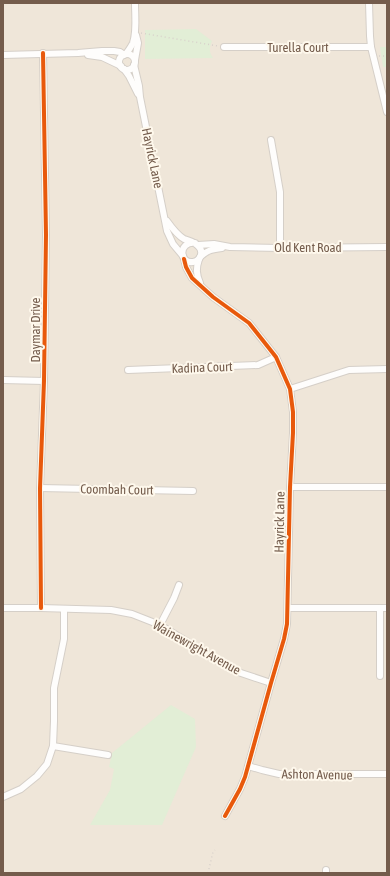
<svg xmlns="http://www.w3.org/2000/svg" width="390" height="876" font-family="'Asap Condensed',sans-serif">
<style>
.residential{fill:#efe6d9}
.green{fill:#e2eed6}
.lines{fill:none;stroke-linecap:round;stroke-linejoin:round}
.street-casing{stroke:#d5cfc8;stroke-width:8}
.path{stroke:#d8d1cb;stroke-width:1.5;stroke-dasharray:1 3;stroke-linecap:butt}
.street{stroke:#fefdfc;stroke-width:6}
.cycleway-casing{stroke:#fef8ec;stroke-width:6}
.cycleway{stroke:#e8590c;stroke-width:4}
.labels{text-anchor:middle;stroke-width:4;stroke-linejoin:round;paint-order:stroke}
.street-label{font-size:13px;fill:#745c4c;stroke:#fef8ec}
</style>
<rect width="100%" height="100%" fill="#f6f3eb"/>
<rect class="residential" x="3" y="3" width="384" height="870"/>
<g class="green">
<path d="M196 29 212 41C209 48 209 52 213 58L145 59V30Z"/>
<path d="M387 47V67H383L380 47Z"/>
<path d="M171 705 195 719 196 747 162 825H90L110 790 114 769 109 767 112 753Z"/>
</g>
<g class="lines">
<g class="street-casing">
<g id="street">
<path d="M369 3 370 36 371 47 387 112"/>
<path d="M224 47H371"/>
<path d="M126 54C128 51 131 47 133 43 137 31 135 16 135 3"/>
<circle cx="127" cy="62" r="8"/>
<path d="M3 55 78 53 102 51H114L120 52 124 55"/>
<path d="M88 55 102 57 121 66"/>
<path d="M135 60 138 43 136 35"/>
<path d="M134 65 139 86 140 97 167 231 173 244 183 256"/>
<path d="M124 69 129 76 138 94"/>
<path d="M271 140 280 192V248"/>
<path d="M167 221C172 228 177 235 184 239 189 241 195 242 198 246 204 251 201 261 193 262 179 264 178 241 195 243"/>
<path d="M198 245 214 244 230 247 280 248 387 247"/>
<path d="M200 257C207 250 213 249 222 248"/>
<path d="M184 259 186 267 192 278 213 297 249 323 276 357 290 389 293 412V433L290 487 287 624 284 639 271 683 245 777 240 789 225 816"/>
<path d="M199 259C196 268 196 274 200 283"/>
<path d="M128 370 258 365 276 357"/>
<path d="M3 380 44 381"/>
<path d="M290 389 349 370 387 369"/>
<path d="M290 487H387"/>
<path d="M40 488 193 491"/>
<path d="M3 608H41L111 610 132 614 160 625 220 662 241 673 271 683"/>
<path d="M41 608 40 488 44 381 46 235 43 53"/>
<path d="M288 608H387"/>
<path d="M160 625 174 598 179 585"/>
<path d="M380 676V608"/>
<path d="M53 746 108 755"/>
<path d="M248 766 262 770 279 774H387"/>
<path d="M3 797 21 789 37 776 47 764 53 746 54 721V688L64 639V609"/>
<path d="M326 873V870"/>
</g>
</g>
<g class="path">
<path d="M141 33 218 46"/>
<path d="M379 56H387"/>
<path d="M208 873 213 852 215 850"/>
</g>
<use href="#street" class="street"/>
<g class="cycleway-casing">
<g id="cycleway">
<path d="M184 259 186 267 192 278 213 297 249 323 276 357 290 389 293 412V433L290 487 287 624 284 639 271 683 245 777 240 789 225 816"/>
<path d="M41 608 40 488 44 381 46 235 43 53"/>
</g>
</g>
<use href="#cycleway" class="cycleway"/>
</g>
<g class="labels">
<g class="street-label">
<text x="298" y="52">Turella Court</text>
<text transform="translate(153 158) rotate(78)" y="5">Hayrick Lane</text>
<text x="308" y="252">Old Kent Road</text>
<text transform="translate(35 330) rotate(-90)" y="5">Daymar Drive</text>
<text transform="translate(202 367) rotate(-2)" y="5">Kadina Court</text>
<text transform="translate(117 489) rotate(1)" y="5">Coombah Court</text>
<text transform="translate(279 522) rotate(-89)" y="5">Hayrick Lane</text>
<text transform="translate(197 647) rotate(29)" y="5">Wainewright Avenue</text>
<text transform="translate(317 774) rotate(1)" y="5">Ashton Avenue</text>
</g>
</g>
<rect width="390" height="876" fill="none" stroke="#745c4c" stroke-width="8"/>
</svg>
